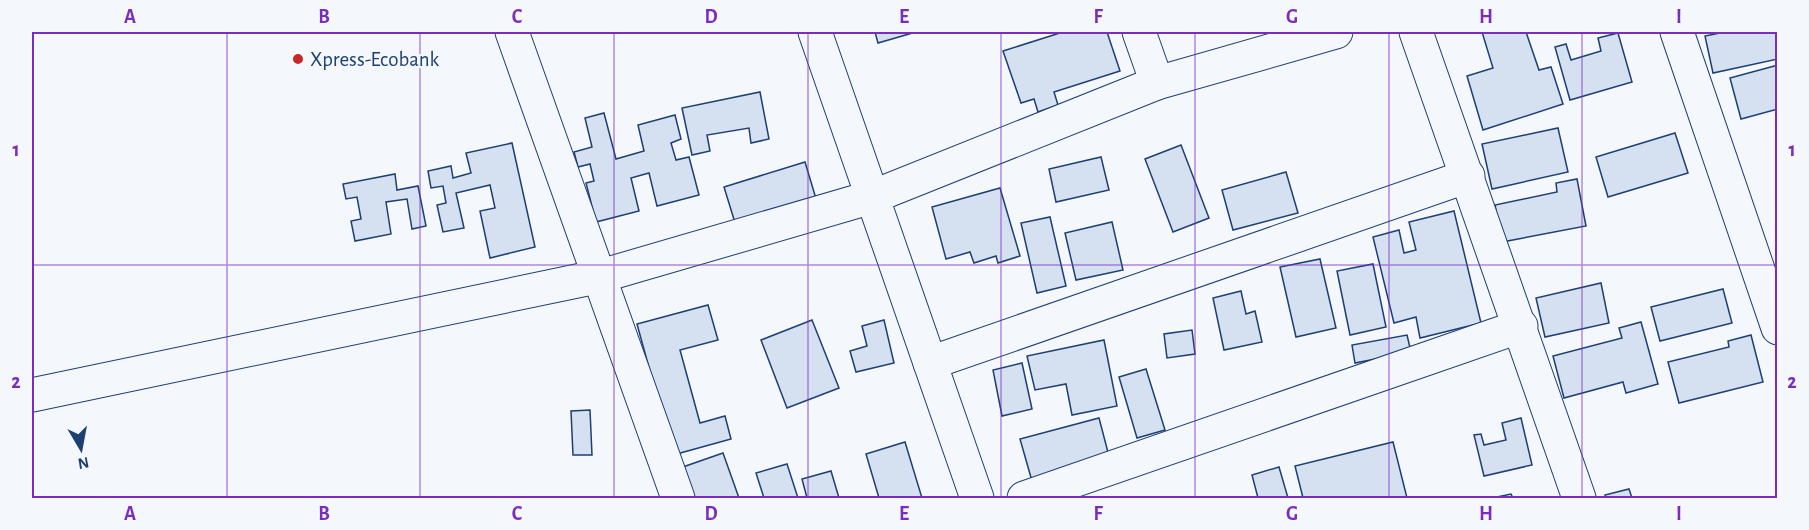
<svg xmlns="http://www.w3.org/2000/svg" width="1809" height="530" font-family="'Alegreya Sans',sans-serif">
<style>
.building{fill:#d5e0f0;stroke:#1d3f73;stroke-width:1.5}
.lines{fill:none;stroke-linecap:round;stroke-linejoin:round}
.minor-casing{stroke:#1d3f73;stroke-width:35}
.minor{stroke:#f4f7fb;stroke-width:33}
.grid{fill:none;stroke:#7b2cbf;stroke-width:1.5;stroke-opacity:0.55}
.poi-dot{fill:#c62828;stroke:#f4f7fb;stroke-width:2}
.labels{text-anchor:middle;stroke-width:4.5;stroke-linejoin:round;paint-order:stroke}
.poi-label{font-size:21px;fill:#1d3f73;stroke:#f4f7fb;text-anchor:start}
.neatline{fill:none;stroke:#7b2cbf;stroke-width:2}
.grid-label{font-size:20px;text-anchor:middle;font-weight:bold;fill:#7b2cbf}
</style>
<rect width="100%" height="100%" fill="#f4f7fb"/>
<g class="building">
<path d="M875 32H916L878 43Z"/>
<path d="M1063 32H1107L1120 71 1054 92 1058 105 1038 112 1034 99 1021 103 1003 51Z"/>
<path d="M1482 32H1526L1539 70 1551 67 1563 104 1483 130 1467 76 1493 68Z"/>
<path d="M1725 32H1778V59L1713 73 1705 36Z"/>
<path d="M1618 33 1632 82 1570 100 1555 47 1566 44 1571 60 1601 51 1598 38Z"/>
<path d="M1778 65V109L1741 119 1730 78Z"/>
<path d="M760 92 769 139 751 143 749 128 707 135 710 151 692 155 682 108Z"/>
<path d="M604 113 616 159 644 151 638 125 675 115 681 139 671 143 676 160 689 157 699 195 657 206 649 173 631 178 639 211 596 222 586 183 594 181 590 164 578 167 574 152 592 147 585 118Z"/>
<path d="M1558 128 1568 172 1492 189 1482 144Z"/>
<path d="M1675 133 1688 173 1608 197 1596 157Z"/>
<path d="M512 143 535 247 490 258 480 211 495 208 490 185 456 193 464 228 443 232 437 205 446 203 443 186 431 188 428 171 451 166 453 178 471 173 466 153Z"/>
<path d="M1181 145 1209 218 1173 232 1145 159Z"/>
<path d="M1101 157 1109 190 1056 202 1049 169Z"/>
<path d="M805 162 817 202 736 226 724 187Z"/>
<path d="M1286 172 1298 213 1233 230 1222 190Z"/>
<path d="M395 174 397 190 418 186 426 226 412 229 407 199 386 202 391 234 355 241 351 221 361 219 357 197 346 199 343 184Z"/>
<path d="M1577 179 1586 226 1502 242 1495 205 1557 192 1556 183Z"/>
<path d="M1000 188 1020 256 998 263 996 256 974 263 970 252 946 259 932 207Z"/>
<path d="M1454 211 1481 323 1420 338 1416 317 1394 323 1373 237 1399 230 1404 253 1416 250 1409 222Z"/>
<path d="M1050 217 1066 286 1037 293 1021 223Z"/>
<path d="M1112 222 1123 270 1076 280 1065 233Z"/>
<path d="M1320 259 1336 328 1296 337 1280 267Z"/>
<path d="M1373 264 1386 327 1350 335 1337 271Z"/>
<path d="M1601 283 1609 323 1545 337 1536 298Z"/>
<path d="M1723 289 1732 323 1660 341 1651 307Z"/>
<path d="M1241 291 1246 314 1255 311 1262 342 1224 350 1213 298Z"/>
<path d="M708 305 718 340 680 350 700 423 725 416 731 439 673 455 637 324Z"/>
<path d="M812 320 839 388 787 408 761 340Z"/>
<path d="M884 320 894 363 856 372 850 351 867 346 862 326Z"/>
<path d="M1641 322 1658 384 1626 393 1623 382 1564 398 1553 356 1622 338 1619 328Z"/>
<path d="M1192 330 1195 354 1167 358 1164 334Z"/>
<path d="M1407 335 1411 352 1355 363 1352 345Z"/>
<path d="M1751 335 1763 382 1679 403 1668 362 1729 347 1728 341Z"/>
<path d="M1104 340 1117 406 1072 415 1066 384 1035 390 1027 356Z"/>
<path d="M1022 363 1032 409 1002 416 993 370Z"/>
<path d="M1146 369 1165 430 1137 438 1119 377Z"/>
<path d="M590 410 592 455H573L571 411Z"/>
<path d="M1099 418 1110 460 1032 481 1020 439Z"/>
<path d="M1521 418 1532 465 1484 476 1474 435 1481 434 1484 445 1506 440 1502 423Z"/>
<path d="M905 442 922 498H879L866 454Z"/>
<path d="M1393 442 1407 498H1303L1295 466Z"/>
<path d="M723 453 739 498H691L680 468Z"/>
<path d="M787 464 798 498H764L756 473Z"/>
<path d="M1279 467 1288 498H1258L1252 475Z"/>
<path d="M831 471 839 498H807L802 479Z"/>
<path d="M1629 489 1632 498H1606L1605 495Z"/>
<path d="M1511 494 1513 498H1492Z"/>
</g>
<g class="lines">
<g class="minor-casing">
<g id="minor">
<path d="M512 32 678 498"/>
<path d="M815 32 977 498"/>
<path d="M1139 32 1157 83"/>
<path d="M1416 32 1579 498"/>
<path d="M1677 32 1778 328"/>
<path d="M930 363 1468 176"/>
<path d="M32 395 601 276 872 197 1157 83 1336 32"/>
<path d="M1024 498 1521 326"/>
</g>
</g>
<use href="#minor" class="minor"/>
</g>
<path class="grid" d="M227 32V498M420 32V498M614 32V498M808 32V498M1001 32V498M1195 32V498M1389 32V498M1582 32V498M32 265H1778"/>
<circle class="poi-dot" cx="298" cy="59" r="6"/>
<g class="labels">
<g class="poi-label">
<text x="310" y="66">Xpress-Ecobank</text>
</g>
</g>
<rect width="1809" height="530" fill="none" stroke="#f4f7fb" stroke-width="66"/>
<g transform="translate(81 449) rotate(170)" stroke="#f4f7fb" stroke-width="4.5" paint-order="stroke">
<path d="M0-4.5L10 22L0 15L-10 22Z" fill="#1d3f73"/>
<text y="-9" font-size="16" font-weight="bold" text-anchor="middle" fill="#1d3f73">N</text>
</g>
<rect x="33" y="33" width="1743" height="464" class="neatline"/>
<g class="grid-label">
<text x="130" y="23">A</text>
<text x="324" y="23">B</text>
<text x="517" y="23">C</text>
<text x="711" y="23">D</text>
<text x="904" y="23">E</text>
<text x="1098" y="23">F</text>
<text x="1292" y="23">G</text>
<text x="1486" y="23">H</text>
<text x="1679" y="23">I</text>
<text x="16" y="156">1</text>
<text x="1792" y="156">1</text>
<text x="16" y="388">2</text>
<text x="1792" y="388">2</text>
<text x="130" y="520">A</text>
<text x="324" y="520">B</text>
<text x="517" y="520">C</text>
<text x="711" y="520">D</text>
<text x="904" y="520">E</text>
<text x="1098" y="520">F</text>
<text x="1292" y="520">G</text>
<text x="1486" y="520">H</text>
<text x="1679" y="520">I</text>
</g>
</svg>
